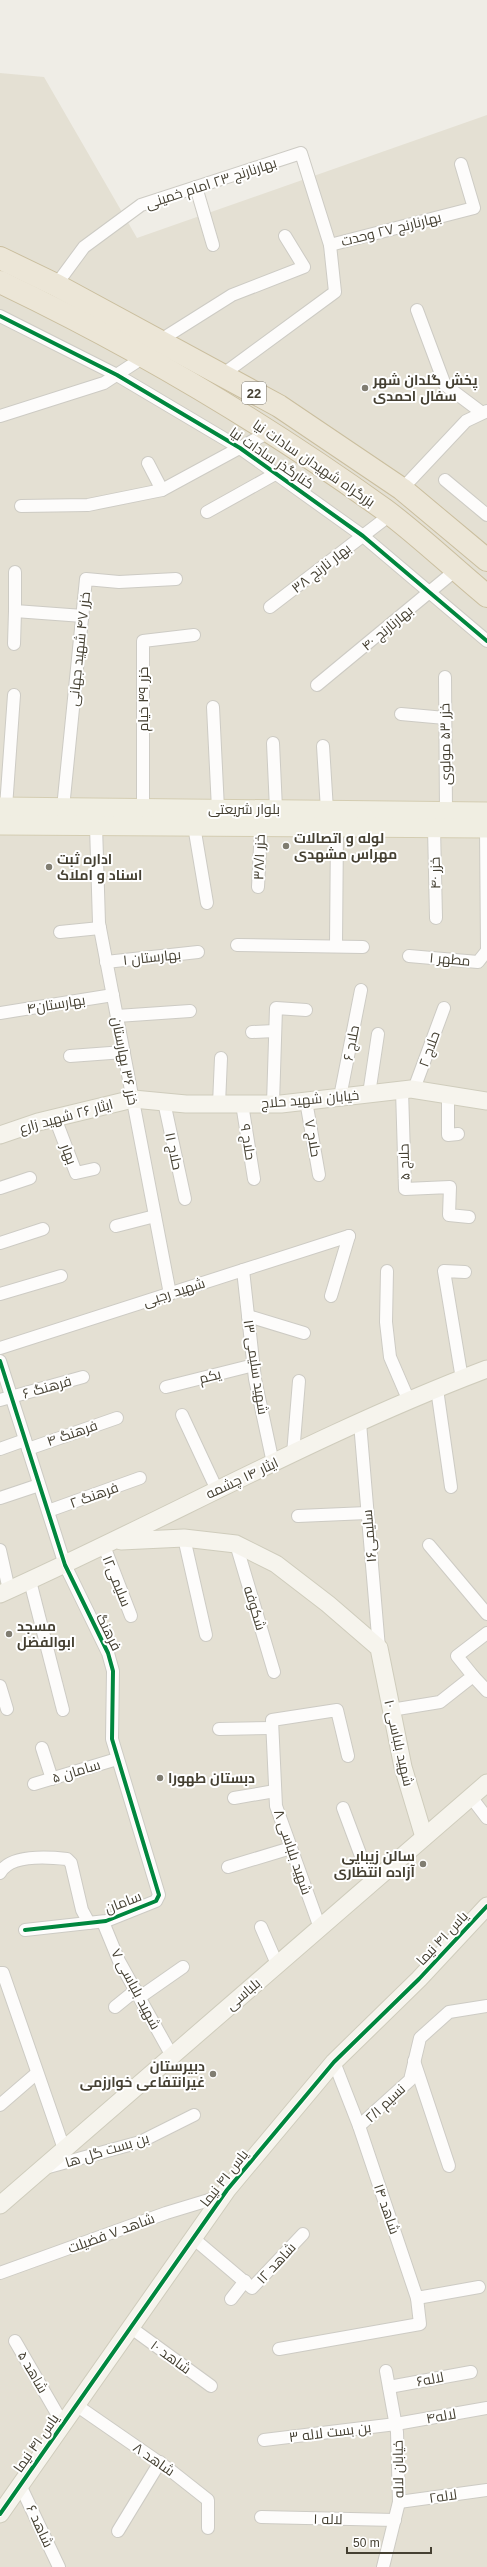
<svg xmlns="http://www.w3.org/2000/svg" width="487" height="2567" font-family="Arial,Cairo,sans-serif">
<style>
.residential{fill:#e4e0d3}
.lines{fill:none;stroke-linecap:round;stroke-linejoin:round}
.street-casing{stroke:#cdcbc4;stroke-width:14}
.secondary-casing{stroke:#cfccbc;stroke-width:19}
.primary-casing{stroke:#d4cdb2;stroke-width:21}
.highway-casing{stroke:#cabe9e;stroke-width:24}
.street{stroke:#fdfcfb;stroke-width:12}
.secondary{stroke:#f6f4ed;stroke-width:17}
.primary{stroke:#f0eee2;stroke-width:19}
.highway{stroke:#ece6d7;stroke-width:22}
.cycleway-casing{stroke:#fff;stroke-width:6}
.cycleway{stroke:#00873e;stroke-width:4}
.poi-dot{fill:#807d71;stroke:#fff;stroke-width:1.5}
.labels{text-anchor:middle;stroke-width:4;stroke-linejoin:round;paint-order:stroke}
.shield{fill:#fff;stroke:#7d7970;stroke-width:1}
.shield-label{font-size:13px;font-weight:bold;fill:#454032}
.street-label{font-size:14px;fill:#454032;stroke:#fff}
.poi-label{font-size:14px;font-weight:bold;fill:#454032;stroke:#fff;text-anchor:start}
</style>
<rect width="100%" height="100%" fill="#efede6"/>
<path class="residential" d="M0 73 44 77 137 238 487 115V2567H0Z"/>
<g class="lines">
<g class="street-casing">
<g id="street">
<path d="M196 187 213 245"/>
<path d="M56 285 84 247 141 205 301 153 330 245"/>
<path d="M417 310 445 385 481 412"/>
<path d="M0 316 117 375 240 448 363 536 487 641"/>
<path d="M159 341 232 295 304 267 285 236"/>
<path d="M222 375 335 292 330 245 474 208 461 164"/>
<path d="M0 416 104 383 144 357"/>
<path d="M148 463 162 490"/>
<path d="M445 480 487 515"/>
<path d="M402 489 466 421 487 411"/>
<path d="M21 506 88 505 162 490 269 432"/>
<path d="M207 512 277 473"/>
<path d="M15 572V611L83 616"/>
<path d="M270 607 390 515"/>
<path d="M14 644 15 611"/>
<path d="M445 677 446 811"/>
<path d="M317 685 456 570"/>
<path d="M213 707 218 809"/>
<path d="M401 714 445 718"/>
<path d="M273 743 276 809"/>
<path d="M323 746 327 810"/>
<path d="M6 807 14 695"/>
<path d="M63 808 86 579 119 582 176 579"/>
<path d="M143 808V641L194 635"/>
<path d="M96 826 99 923 170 1294"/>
<path d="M194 826 207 903"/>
<path d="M434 828 436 918"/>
<path d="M486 828 487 952"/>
<path d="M258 887 261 827"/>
<path d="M60 932 100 928"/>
<path d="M237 945 363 947"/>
<path d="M336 945 337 827"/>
<path d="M409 956 478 962 486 952"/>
<path d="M106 962 198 952"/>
<path d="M0 1013 113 995"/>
<path d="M117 1016 190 1011"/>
<path d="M252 1032 275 1031"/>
<path d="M70 1056 124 1052"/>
<path d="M414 1089 444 1008"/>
<path d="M402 1090 405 1189 450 1187 449 1215 469 1217"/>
<path d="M369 1094 378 1034"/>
<path d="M448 1095V1135L458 1134"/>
<path d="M340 1097 361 990"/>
<path d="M306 1101 319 1175"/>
<path d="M164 1102 185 1199"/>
<path d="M219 1104 221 1058"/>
<path d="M242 1104 254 1179"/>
<path d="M273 1104 276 1008 306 1010"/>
<path d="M55 1118 76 1173 94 1169"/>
<path d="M0 1188 30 1178"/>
<path d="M116 1226 155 1216"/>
<path d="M0 1243 43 1229"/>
<path d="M243 1270 255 1379 273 1463"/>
<path d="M387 1271 386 1322 390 1357 409 1401"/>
<path d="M0 1294 61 1276"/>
<path d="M331 1296 349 1236"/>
<path d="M248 1316 304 1333"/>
<path d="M0 1348 349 1236"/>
<path d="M0 1361 65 1565 108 1653 113 1671 112 1739 159 1895 156 1901 106 1921 25 1930"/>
<path d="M462 1379 444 1271 465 1272"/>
<path d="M166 1387 254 1365"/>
<path d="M437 1389 451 1487"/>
<path d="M0 1400 83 1377"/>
<path d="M182 1415 217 1490"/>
<path d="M360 1423 379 1648"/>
<path d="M0 1449 25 1440"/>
<path d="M28 1449 117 1418"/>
<path d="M293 1454 299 1381"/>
<path d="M0 1498 39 1485"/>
<path d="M48 1511 140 1478"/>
<path d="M298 1516 367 1513"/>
<path d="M184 1538 206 1635"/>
<path d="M236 1544 274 1672"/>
<path d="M429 1545 487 1614"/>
<path d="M104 1546 131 1616"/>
<path d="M0 1550 9 1590"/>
<path d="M30 1581 63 1710"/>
<path d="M473 1676 487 1691"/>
<path d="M0 1686 7 1709"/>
<path d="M391 1710 440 1702 473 1676 457 1656 487 1633"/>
<path d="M219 1729 272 1728"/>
<path d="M42 1748 52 1779"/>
<path d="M34 1784 117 1759"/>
<path d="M471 1797 487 1818"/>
<path d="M234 1798 275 1791"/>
<path d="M343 1808 371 1883"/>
<path d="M228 1867 291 1848"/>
<path d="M0 1873C10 1854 49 1857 67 1859L71 1863 82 1910 89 1923"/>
<path d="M103 1922 119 1961 172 2056"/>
<path d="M261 1927 277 1964"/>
<path d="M320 1928 276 1806 272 1720 337 1710 348 1756"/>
<path d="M0 1973H3L64 2149"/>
<path d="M140 1997 183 1967"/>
<path d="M115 2007 136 1990"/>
<path d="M414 2061 449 2166"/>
<path d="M334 2062 359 2126 417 2298 479 2287"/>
<path d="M0 2105 37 2073"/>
<path d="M359 2126 410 2080 420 2038 449 2012 487 2006"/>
<path d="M45 2168 140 2142 194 2115"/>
<path d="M193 2238 252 2288 303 2234"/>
<path d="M0 2273 166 2213 222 2196"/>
<path d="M231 2299 245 2281"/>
<path d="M130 2327 211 2386"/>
<path d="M15 2341 63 2424"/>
<path d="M279 2349 420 2324 417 2298"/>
<path d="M389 2387 471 2372"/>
<path d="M76 2405 170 2470 208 2500V2528"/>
<path d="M264 2440 396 2424 487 2408"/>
<path d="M20 2485 59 2567"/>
<path d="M399 2502 487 2490"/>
<path d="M261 2517 395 2520"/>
<path d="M118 2531 160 2462"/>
<path d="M383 2567 399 2502 397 2432 386 2371"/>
</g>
</g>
<g class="secondary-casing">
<g id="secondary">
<path d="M0 1135 38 1122 133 1099 186 1104H281L411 1089 487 1101"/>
<path d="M121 1541 184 1538 236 1544 276 1564 328 1604 379 1648 403 1767 424 1837"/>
<path d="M0 1594C163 1521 320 1432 487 1369"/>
<path d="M0 2205 487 1783"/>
<path d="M0 2514 227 2190 334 2062 419 1979 487 1906"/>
</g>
</g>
<g class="primary-casing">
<g id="primary">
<path d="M0 807 487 812"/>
<path d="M0 825 487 828"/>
</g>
</g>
<g class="highway-casing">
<g id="highway">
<path d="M0 258 56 285 279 406 402 489 487 560"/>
<path d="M0 282C134 346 264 423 385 510 420 536 453 568 487 596"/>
</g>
</g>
<use href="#street" class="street"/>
<use href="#secondary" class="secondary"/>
<use href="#primary" class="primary"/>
<use href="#highway" class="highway"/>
<g class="cycleway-casing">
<g id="cycleway">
<path d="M0 316 117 375 240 448 363 536 487 641"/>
<path d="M0 1361 65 1565 108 1653 113 1671 112 1739 159 1895 156 1901 106 1921 25 1930"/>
<path d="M0 2514 227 2190 334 2062 419 1979 487 1906"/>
</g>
</g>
<use href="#cycleway" class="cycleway"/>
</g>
<g class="poi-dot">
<circle cx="365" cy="388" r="4"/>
<circle cx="286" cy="846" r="4"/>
<circle cx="49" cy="867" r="4"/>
<circle cx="9" cy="1634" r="4"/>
<circle cx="160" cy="1778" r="4"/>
<circle cx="423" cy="1864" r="4"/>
<circle cx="213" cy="2074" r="4"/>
</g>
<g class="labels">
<rect class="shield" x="242" y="382" width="24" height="22" rx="3"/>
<g class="shield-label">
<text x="254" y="398">22</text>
</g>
<g class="street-label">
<text transform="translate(211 183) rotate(-18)" y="5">بهارنارنج ۲۳ امام خمینی</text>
<text transform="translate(391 229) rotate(-14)" y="5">بهارنارنج ۲۷ وحدت</text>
<text transform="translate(272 458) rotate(34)" y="5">کنارگذر سادات نیا</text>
<text transform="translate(314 463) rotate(34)" y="5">بزرگراه شهیدان سادات نیا</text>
<text transform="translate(321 568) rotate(-38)" y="5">بهار نارنج ۳۸</text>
<text transform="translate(387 628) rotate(-40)" y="5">بهارنارنج ۴۰</text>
<text transform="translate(79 649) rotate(-84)" y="5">خزر ۴۷ شهید جهانی</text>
<text transform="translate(143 699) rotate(-90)" y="5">خزر ۴۹ خیام</text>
<text transform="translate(445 744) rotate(-91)" y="5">خزر ۵۳ مولوی</text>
<text x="244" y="814">بلوار شریعتی</text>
<text transform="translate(259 857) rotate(-88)" y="5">خزر ۳۸/۱</text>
<text transform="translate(435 873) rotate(-91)" y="5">خزر ۴۰</text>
<text transform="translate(152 957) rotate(-6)" y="5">بهارستان ۱</text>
<text transform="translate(450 959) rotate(5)" y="5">مطهر ۱</text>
<text transform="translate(56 1004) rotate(-9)" y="5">بهارستان۴</text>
<text transform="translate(351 1043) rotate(-79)" y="5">حلاج ۶</text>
<text transform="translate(429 1049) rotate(-70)" y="5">حلاج ۲</text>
<text transform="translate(125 1061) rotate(79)" y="5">خزر ۳۶ بهارستان</text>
<text transform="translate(310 1099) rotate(-5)" y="5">خیابان شهید حلاج</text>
<text transform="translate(66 1116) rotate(-15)" y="5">ایثار ۲۶ شهید زارع</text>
<text transform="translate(313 1138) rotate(80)" y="5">حلاج ۷</text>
<text transform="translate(248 1142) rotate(81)" y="5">حلاج ۹</text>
<text transform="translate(174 1151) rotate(78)" y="5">حلاج ۱۱</text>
<text transform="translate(69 1154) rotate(70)" y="5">بهار</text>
<text transform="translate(404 1162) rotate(-92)" y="5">حلاج ۵</text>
<text transform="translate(174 1292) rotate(-18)" y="5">شهید رجبی</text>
<text transform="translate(256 1367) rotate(81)" y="5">شهید سلیمی ۱۳</text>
<text transform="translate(210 1376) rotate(-14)" y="5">یکم</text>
<text transform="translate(47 1387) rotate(-16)" y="5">فرهنگ ۶</text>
<text transform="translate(72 1433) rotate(-19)" y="5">فرهنگ ۴</text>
<text transform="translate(242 1478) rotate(-25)" y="5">ایثار ۱۴ چشمه</text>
<text transform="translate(94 1495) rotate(-20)" y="5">فرهنگ ۲</text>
<text transform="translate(369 1536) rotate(-95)" y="5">سلیمی۱۶</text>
<text transform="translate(117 1581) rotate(68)" y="5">سلیمی۱۲</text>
<text transform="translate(255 1608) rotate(73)" y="5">شکوفه</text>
<text transform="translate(109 1632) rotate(64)" y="5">فرهنگ</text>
<text transform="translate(399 1743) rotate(77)" y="5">شهید بلباسی ١٠</text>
<text transform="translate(76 1771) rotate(-17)" y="5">سامان ۵</text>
<text transform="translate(293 1852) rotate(71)" y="5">شهید بلباسی ۸</text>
<text transform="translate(123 1902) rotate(-21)" y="5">سامان</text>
<text transform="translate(442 1938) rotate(-47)" y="5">یاس ۴۱ نیما</text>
<text transform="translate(136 1989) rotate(62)" y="5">شهید بلباسی ۷</text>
<text transform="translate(243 1994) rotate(-41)" y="5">بلباسی</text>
<text transform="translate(385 2103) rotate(-43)" y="5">نسیم ۲/۱</text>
<text transform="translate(107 2150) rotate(-17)" y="5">بن بست گل ها</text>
<text transform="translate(224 2178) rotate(-52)" y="5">یاس ۴۱ نیما</text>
<text transform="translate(387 2209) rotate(71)" y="5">شاهد ۱۴</text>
<text transform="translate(111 2233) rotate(-20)" y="5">شاهد ۷ فضیلت</text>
<text transform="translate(276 2263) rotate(-47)" y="5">شاهد ۱۲</text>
<text transform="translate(171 2357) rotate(36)" y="5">شاهد ۱۰</text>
<text transform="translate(33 2372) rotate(60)" y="5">شاهد ۵</text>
<text transform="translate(430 2379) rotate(-11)" y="5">لاله۶</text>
<text transform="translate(441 2416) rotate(-10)" y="5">لاله۴</text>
<text transform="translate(330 2432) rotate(-7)" y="5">بن بست لاله ۳</text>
<text transform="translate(36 2443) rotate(-55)" y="5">یاس ۴۱ نیما</text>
<text transform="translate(154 2459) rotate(35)" y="5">شاهد ۸</text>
<text transform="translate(398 2469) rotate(-91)" y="5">خیابان لاله</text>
<text transform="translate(443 2496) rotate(-8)" y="5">لاله۲</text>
<text transform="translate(328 2519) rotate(1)" y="5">لاله ۱</text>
<text transform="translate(40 2526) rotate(65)" y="5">شاهد ۶</text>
</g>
<g class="poi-label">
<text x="373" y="385">پخش گلدان شهر<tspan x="373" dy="16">سفال احمدی</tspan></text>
<text x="294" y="843">لوله و اتصالات<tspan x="294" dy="16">مهراس مشهدی</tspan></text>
<text x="57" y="864">اداره ثبت<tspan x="57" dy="16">اسناد و املاک</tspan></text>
<text x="17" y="1631">مسجد<tspan x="17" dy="16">ابوالفضل</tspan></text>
<text x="168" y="1783">دبستان طهورا</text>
<text x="415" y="1861" text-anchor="end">سالن زیبایی<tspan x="415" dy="16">آزاده انتظاری</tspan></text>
<text x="205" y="2071" text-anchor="end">دبیرستان<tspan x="205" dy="16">غیرانتفاعی خوارزمی</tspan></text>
</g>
</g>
<path d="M347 2547v6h84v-6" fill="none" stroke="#454032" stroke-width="2"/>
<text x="353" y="2547" font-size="12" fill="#454032" stroke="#ffffff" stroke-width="3" paint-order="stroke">50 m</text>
</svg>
